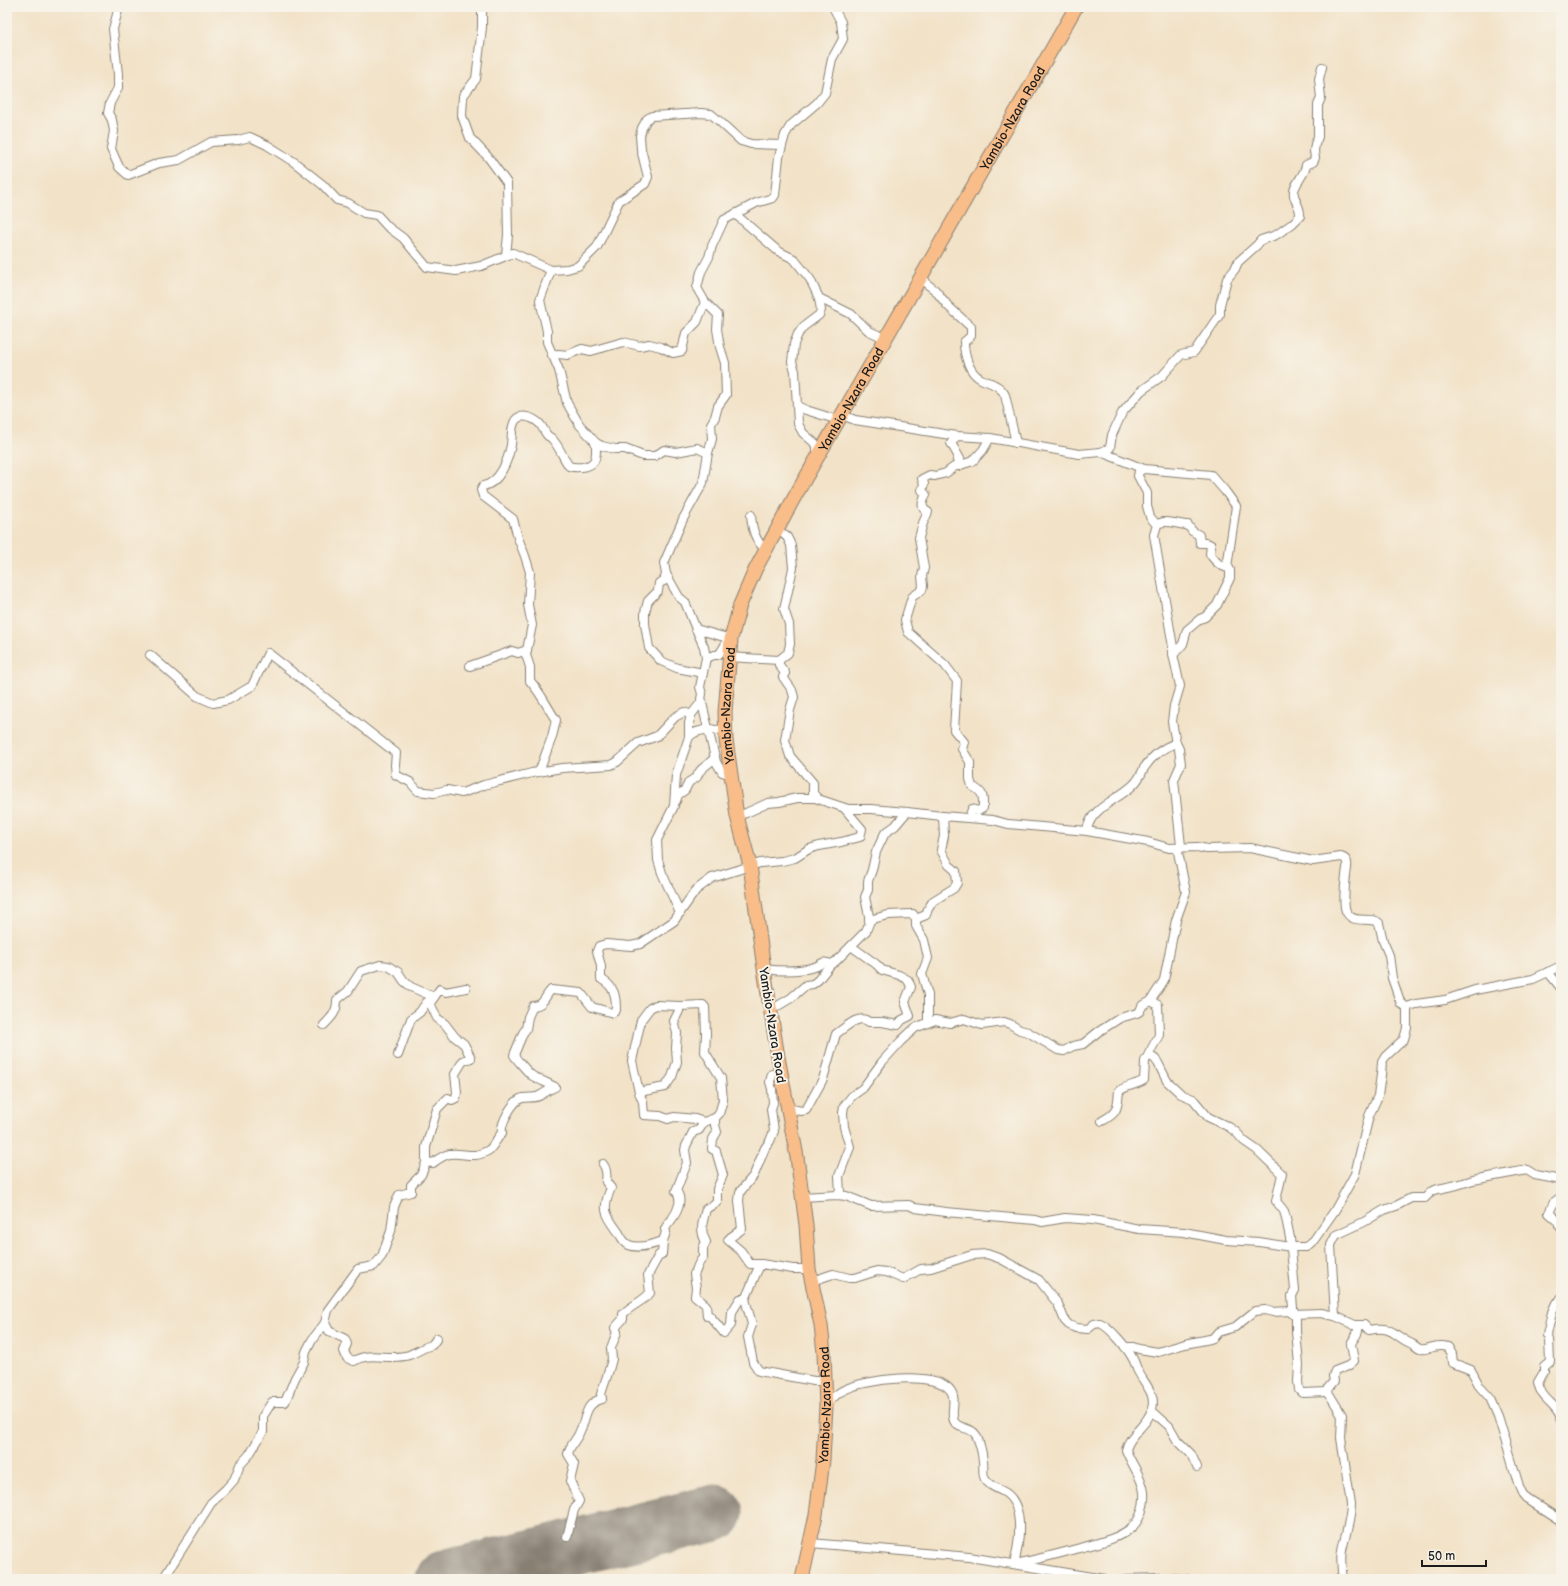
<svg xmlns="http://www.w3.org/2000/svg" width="1568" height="1586" font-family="'Balsamiq Sans',sans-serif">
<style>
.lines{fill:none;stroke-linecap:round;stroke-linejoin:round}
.runway{stroke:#877f72;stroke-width:57}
.street-casing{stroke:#877f72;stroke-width:10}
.primary-casing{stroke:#877f72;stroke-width:15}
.street{stroke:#fff;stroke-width:8}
.primary{stroke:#f8bd89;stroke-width:13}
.labels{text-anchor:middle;stroke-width:4;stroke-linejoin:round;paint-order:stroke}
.street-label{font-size:13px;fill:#1c1c1c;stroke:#f7f3e8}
</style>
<rect width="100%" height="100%" fill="#f7f3e8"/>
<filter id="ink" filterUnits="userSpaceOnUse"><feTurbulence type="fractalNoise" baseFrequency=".025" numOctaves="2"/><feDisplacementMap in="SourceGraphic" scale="8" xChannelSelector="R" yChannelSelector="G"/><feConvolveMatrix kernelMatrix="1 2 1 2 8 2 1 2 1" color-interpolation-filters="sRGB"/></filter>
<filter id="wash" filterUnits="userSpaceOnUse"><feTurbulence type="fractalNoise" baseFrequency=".012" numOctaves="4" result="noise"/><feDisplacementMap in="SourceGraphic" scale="16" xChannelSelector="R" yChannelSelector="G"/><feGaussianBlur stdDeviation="0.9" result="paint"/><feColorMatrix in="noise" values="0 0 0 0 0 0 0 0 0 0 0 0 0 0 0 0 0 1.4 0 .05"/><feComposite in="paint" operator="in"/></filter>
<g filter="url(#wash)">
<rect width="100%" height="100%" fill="#f2e2c7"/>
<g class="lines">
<path class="runway" d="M444 1579 715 1513"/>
</g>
</g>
<g filter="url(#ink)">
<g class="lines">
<g class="street-casing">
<g id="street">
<path d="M119 7 113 29 118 74V88L110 103 108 113 112 120 114 131 111 149 119 167 128 175 159 163 179 160 211 142 238 140 250 137 267 145 294 162 323 185 337 200 348 203 364 213 377 215 388 227 403 238 427 267 456 271 481 266 513 253 551 270"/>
<path d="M482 7V27L476 79 463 96 462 116 470 138 488 157 507 183 508 235 506 255"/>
<path d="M735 214 778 251 794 259 810 279 819 298 821 310 819 315 803 327 798 334 794 344 792 362 795 371 798 424 803 433 817 445V455"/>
<path d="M922 275 927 284 935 290 948 306 971 327V336L964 342C964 355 969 373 981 379 990 383 1000 385 1005 395L1016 443"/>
<path d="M819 298 851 314 869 331 878 335 885 341"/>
<path d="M705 302 718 315 717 329 720 347 725 363 726 395 718 406 715 417 711 424 712 439 708 453 703 483 683 519 664 563 666 574 679 597 685 602 696 629 731 639"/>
<path d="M552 355 559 354 567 355 582 349 591 351 623 342 640 346 649 344 661 347 673 353 682 351 686 333 697 322 705 302 697 288 701 272 709 257 712 246 724 220 756 203 773 198 775 195 779 157 785 135 791 125 817 103 825 93 832 59 843 39 841 22 833 7"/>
<path d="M797 406 806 410 838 420"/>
<path d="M842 415 855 420 957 436 990 438 1079 454 1101 452 1144 469 1211 475 1225 491 1236 506 1227 567"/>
<path d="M957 436 951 443 960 459 957 460 959 466"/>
<path d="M1101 452 1110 448 1112 435 1122 413 1141 391 1162 376 1181 355 1194 352 1220 314V305L1227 279 1235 269 1238 262 1257 245 1261 240 1276 235 1292 224 1300 216C1301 205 1292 200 1294 191 1296 181 1305 175 1306 165L1313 162 1315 158 1314 151 1315 144 1318 137V105L1321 98 1319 79 1322 67"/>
<path d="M708 453 697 448 676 452 664 450 655 456H643L625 449H615L602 446 596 443 579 424 567 403 559 370 547 342V331L540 300 551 270 567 269 578 266 597 247 619 201 645 184 648 177 641 149 640 136 642 128 647 119 652 116 701 113 711 114 717 119 741 141 751 144 781 145"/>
<path d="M751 515C752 529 755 541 766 550"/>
<path d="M1157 525C1163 518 1179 525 1188 525L1192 531 1199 535 1200 543H1207L1211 545 1210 554C1215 561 1220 567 1229 568L1230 570V578L1217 605 1205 617 1200 619 1187 630 1183 644 1175 653 1173 654"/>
<path d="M777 529 787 537 791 545 793 568 784 609 789 624 790 644 788 653 779 660V665L785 673 783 677 792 690 794 697 790 710 785 740 790 756 813 783V793L817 798"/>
<path d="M666 574 664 581 659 583 658 591 648 601 645 612V624L649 648 661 661 677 668 703 673"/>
<path d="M696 629 704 647 706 658 700 687 702 694 701 699 716 762 722 772 731 775"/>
<path d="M150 655 197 696 213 703 228 700 252 686 268 653 396 753 395 765 396 775 410 782 418 791 434 793 447 790 462 793 484 785 532 773 562 768 611 765 617 762 638 743 657 736 675 717 684 712 691 715"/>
<path d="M729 657 779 660"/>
<path d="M706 658 714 655H718C723 650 726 645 727 638"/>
<path d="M470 666 512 651 518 653 527 650"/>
<path d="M689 737C696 729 700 733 708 728L715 730 726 729"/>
<path d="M539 772 552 737 556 720C547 707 541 693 530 681V667L526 655 532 625 528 605 530 572 525 556 518 538 513 519 483 496 481 490 483 486C500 483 508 460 511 445 512 438 511 430 514 423 518 412 532 417 539 423 543 427 545 433 548 436 550 437 552 438 553 440 560 448 563 458 569 466 574 468 578 467 582 467 598 465 596 456 596 443"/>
<path d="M676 801 678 795 685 790 689 782 697 777C699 767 711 765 715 756"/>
<path d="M737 816 746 813 768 803 779 802 797 798H815L848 809H871L907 812 942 816 993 820 1008 824 1087 831 1148 842 1169 848 1197 847 1207 849 1250 848 1313 861 1341 857C1344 858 1347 859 1347 863 1348 867 1346 872 1346 876 1345 883 1343 904 1346 911 1352 926 1372 915 1379 923L1383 941 1389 955 1392 978 1401 1004 1407 1007"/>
<path d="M969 818 972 809 978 811 983 808C983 795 984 793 972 786L970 779V762L962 749 964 742 954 730 957 681 945 665 908 632 905 620 912 597 922 590 923 586 922 576 924 568 919 538 923 523 928 512C920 508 922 502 926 495L922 490 924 484 922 479 930 475 935 476 946 473 954 467 973 461 983 450 990 438"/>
<path d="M1087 831C1089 809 1117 800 1132 786 1138 781 1141 775 1144 768 1152 756 1162 748 1176 743"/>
<path d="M680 913 662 873 658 860 657 840 674 806 676 775 689 737V723L691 715 702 701"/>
<path d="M916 919V926L924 940 928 958 922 974 928 995V1022"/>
<path d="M869 920 888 915 911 914H913L916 919 926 915 928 909 933 901 954 888 957 883 956 871 949 865 941 850 944 836 943 816"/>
<path d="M764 969C780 971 798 972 814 967 822 965 821 960 831 964L835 962 866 931 870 921 865 897 868 890V881L872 870 876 852 885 833 895 826 907 812"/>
<path d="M1548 972 1561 988"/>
<path d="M771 1010 791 998 806 985 813 984 818 980 831 964"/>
<path d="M324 1025C332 1017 337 1012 337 1000L348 991 361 971 380 965 388 966 398 972 404 981 411 987 434 997 426 1003 420 1012 411 1019 398 1055"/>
<path d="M1149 1055 1155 1059 1158 1063 1167 1081 1181 1094 1193 1099 1208 1117 1229 1127 1236 1132 1244 1141 1257 1150 1282 1174 1276 1201 1284 1211 1287 1223 1290 1238 1295 1290 1292 1296 1293 1308 1296 1319V1331L1299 1365 1298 1381 1299 1390 1302 1393 1328 1392"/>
<path d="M639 1092 665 1087 672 1077 677 1062 676 1048 677 1033 674 1021 679 1011 678 1006"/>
<path d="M787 1108 801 1111 806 1110 823 1079 836 1034C845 1028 859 1013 869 1022H882L898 1025 902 1020 910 1016 905 1002 911 987 908 980 899 975 882 970 876 964 851 946"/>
<path d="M715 1118V1125L717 1132 713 1139 712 1149 716 1151 723 1175 717 1189V1202L706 1209C703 1221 699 1230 706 1242L703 1248V1258C697 1263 698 1269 694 1274L696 1288 695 1296 706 1305 707 1316H710L724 1333 731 1325 732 1312 740 1299H745"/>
<path d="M1102 1121C1119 1112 1117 1108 1119 1091 1127 1085 1137 1085 1144 1080L1145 1061 1159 1035 1158 1005 1151 1001"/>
<path d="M426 1162 433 1163C438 1159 443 1155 450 1154 465 1152 473 1160 489 1150 493 1147 497 1138 502 1133 500 1124 512 1103 520 1099 526 1096 533 1099 539 1096 545 1093 548 1090 555 1087 548 1083 539 1080 531 1075 529 1073 515 1058 514 1055L523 1033 526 1029 528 1017 533 1006C545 1005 544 997 551 990L581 993 592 1007 613 1013 616 1010C616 996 615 987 601 979V966L597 951 599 946 606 944 631 946 640 944 674 921 696 890 712 878 760 863 782 861 795 858 809 849 819 846 841 842 860 837 862 829 845 809"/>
<path d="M603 1164C607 1169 607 1175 606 1182L611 1188C601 1210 606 1215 619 1233 621 1237 624 1243 629 1245 639 1249 652 1245 663 1241"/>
<path d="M837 1195 840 1193 839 1176 850 1147 844 1127 843 1113 844 1106 852 1096 863 1088 882 1062 901 1041 915 1028 935 1020 950 1023 964 1019 982 1025 1004 1022 1010 1024 1020 1030 1028 1032 1058 1050 1064 1051 1073 1046 1083 1044 1098 1032 1120 1018 1137 1013 1140 1011 1142 1006 1151 1001C1155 993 1160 987 1164 980L1176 920 1186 892 1178 852 1181 846 1174 780 1181 764 1179 749 1176 743 1172 722 1174 706 1180 686 1173 654V647L1154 535 1157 525 1150 517 1147 506V493L1138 476 1139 471 1144 469"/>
<path d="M802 1197 837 1195 846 1196 871 1206 909 1205 915 1208 946 1212 1035 1220 1042 1222 1065 1218 1093 1220 1139 1229 1184 1232 1226 1240 1259 1242 1291 1247H1306L1314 1240 1335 1210 1355 1174 1369 1116 1378 1096 1381 1075 1382 1062 1385 1057 1404 1039 1407 1028V1007L1416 1004 1445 1000 1475 990 1533 979 1561 966"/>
<path d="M1561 1197 1554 1202 1549 1213 1558 1221 1559 1225 1561 1228"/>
<path d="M761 1264H750L741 1251 728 1240C733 1234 738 1233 742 1229L739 1201 740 1192 754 1175 765 1148 770 1141 774 1131 771 1109 773 1103 772 1089 770 1082 772 1074H781"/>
<path d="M809 1269H793L761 1264C754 1275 751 1288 745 1299L752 1324 748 1337 753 1362 759 1371 814 1381H825"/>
<path d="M812 1281 833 1274 849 1278H855L877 1271 886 1272 903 1279 921 1269 931 1268 972 1255 987 1254 1001 1259 1039 1280 1058 1304 1065 1321 1069 1325 1076 1328 1088 1329 1094 1324 1100 1323C1111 1328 1128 1349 1133 1359 1136 1364 1136 1369 1139 1373 1146 1386 1156 1394 1152 1409 1148 1425 1129 1434 1126 1450 1131 1464 1142 1476 1144 1492 1145 1504 1141 1520 1131 1528 1116 1540 1097 1543 1080 1548 1058 1554 1036 1560 1014 1564 1019 1545 1025 1508 1007 1494 1001 1489 989 1487 985 1479 982 1474 984 1467 983 1461 982 1452 980 1443 976 1435 971 1426 958 1430 954 1421 950 1412 957 1400 951 1391 937 1370 864 1379 844 1390 836 1393 831 1400 826 1406"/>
<path d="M1561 1298 1559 1302 1556 1303 1552 1312 1547 1335 1549 1340 1550 1361 1544 1366V1372L1538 1382C1541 1401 1556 1402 1561 1418"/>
<path d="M1335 1316 1331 1245 1336 1235 1364 1222 1384 1210 1396 1206 1411 1198H1425L1432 1191 1438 1189 1457 1185 1473 1180 1527 1170 1535 1175 1561 1180"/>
<path d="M325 1323 329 1331 345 1339 347 1344 344 1351 347 1358 354 1361C370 1351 390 1361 409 1355 417 1352 424 1347 432 1345L437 1338"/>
<path d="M1354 1325H1364L1369 1330C1394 1325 1393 1336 1412 1344 1415 1345 1417 1348 1420 1349 1428 1351 1434 1343 1448 1347L1452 1354 1453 1363 1471 1370 1480 1387 1490 1398 1498 1416 1519 1486 1522 1493 1527 1499 1561 1521"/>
<path d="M1125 1347H1133L1139 1349 1158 1352 1185 1344 1210 1339 1213 1338 1218 1332 1235 1327 1255 1311 1265 1310 1273 1312 1289 1311 1293 1314 1321 1313 1335 1316 1357 1326C1361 1333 1353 1338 1351 1344L1354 1361 1348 1366 1335 1371 1333 1376 1334 1381 1329 1387 1328 1392 1342 1415 1341 1438 1351 1504C1351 1521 1345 1535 1342 1551 1340 1560 1342 1570 1343 1579"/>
<path d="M1152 1411 1169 1426 1177 1440 1191 1454 1197 1467"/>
<path d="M567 1537 574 1510 579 1501 570 1481 574 1464 568 1454C570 1444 577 1440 580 1431 587 1418 584 1403 602 1399L601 1394 609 1370 612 1359 611 1348 617 1332 615 1328 623 1319V1314C632 1305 642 1302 650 1293L648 1275 659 1255 662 1254 663 1241 666 1232 665 1229C667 1224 670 1223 672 1219 678 1211 683 1199 676 1191L687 1163 685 1150 686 1146 693 1132 699 1130 704 1122 715 1118 719 1114 723 1100 721 1078 705 1052 706 1034 705 1007 703 1005 680 1006 656 1005 650 1008 641 1020 632 1061 639 1092 643 1102 644 1115 660 1116 668 1119 674 1117 695 1119 704 1122"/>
<path d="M811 1543 969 1557 1105 1579"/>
<path d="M163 1579 211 1503 226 1489 234 1480 240 1465 249 1455 263 1432V1416L272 1402H285L295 1378 304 1362 306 1352 312 1340 325 1323 328 1310 358 1269 374 1266 382 1256 391 1231 394 1207 399 1195 411 1192V1185L421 1175 426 1163V1147L437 1109 448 1098 452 1100 456 1098 457 1092 455 1074 463 1061 471 1058 464 1044 455 1037 445 1024 437 1018 430 1003 440 989 446 992 466 988"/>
<path d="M1126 1579 1163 1578 1186 1579"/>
</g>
</g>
<g class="primary-casing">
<g id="primary">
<path id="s1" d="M802 1579 816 1515 823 1460 826 1406 824 1353 821 1325 809 1269 806 1225 797 1157 778 1057 764 969 750 865 737 816 726 740 725 712 731 639 740 605 755 570 794 498 1076 7"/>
</g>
</g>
<use href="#street" class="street"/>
<use href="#primary" class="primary"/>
</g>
</g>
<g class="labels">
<g class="street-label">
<text dy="5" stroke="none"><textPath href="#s1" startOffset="1544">Yambio-Nzara Road</textPath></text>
<text dy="5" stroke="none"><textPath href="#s1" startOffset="1220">Yambio-Nzara Road</textPath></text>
<text dy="5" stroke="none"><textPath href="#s1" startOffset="884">Yambio-Nzara Road</textPath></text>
<text transform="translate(773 1025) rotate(81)" y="5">Yambio-Nzara Road</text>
<text dy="5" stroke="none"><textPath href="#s1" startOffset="176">Yambio-Nzara Road</textPath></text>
</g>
</g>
<rect width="1568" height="1586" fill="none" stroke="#f7f3e8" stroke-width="24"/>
<path d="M1422 1560v6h64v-6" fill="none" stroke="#1c1c1c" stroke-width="2"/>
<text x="1428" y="1560" font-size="12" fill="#1c1c1c" stroke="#f7f3e8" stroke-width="3" paint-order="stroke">50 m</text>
</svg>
